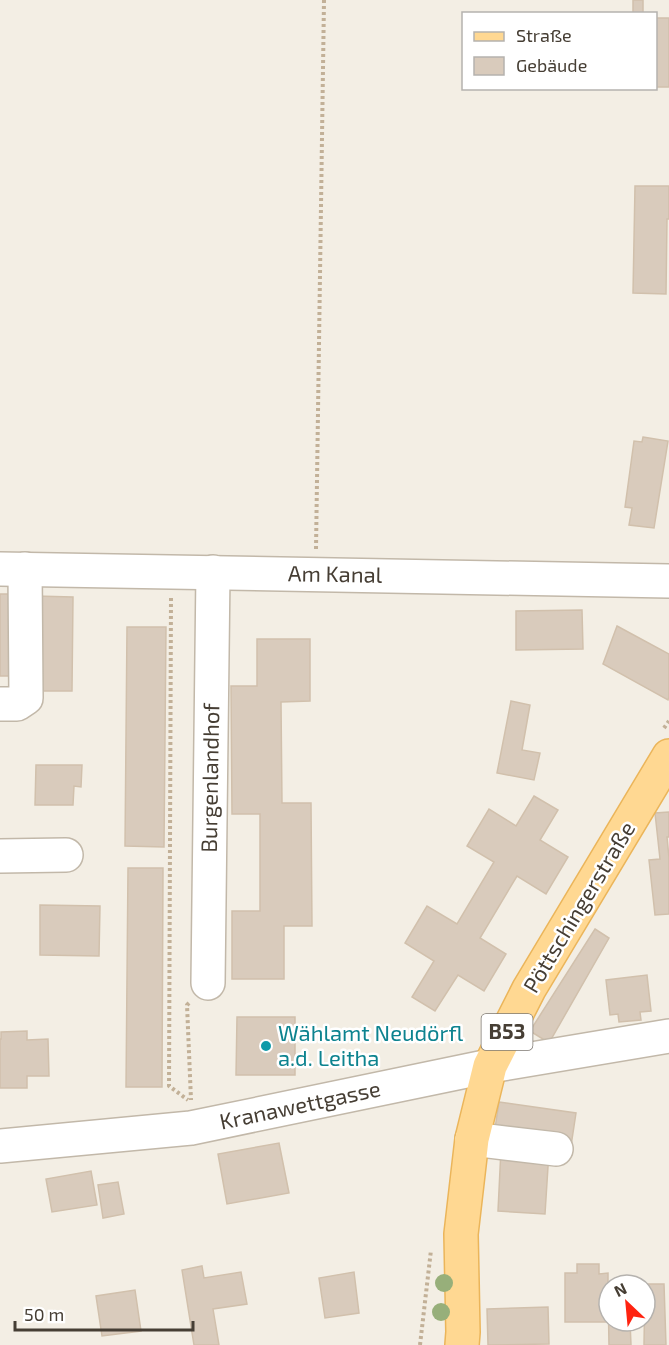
<svg xmlns="http://www.w3.org/2000/svg" width="669" height="1345" font-family="'Exo 2',sans-serif">
<style>
.building{fill:#d9cbbc;stroke:#d1c0ac;stroke-width:1.5}
.lines{fill:none;stroke-linecap:round;stroke-linejoin:round}
.minor-casing{stroke:#c2b8a9;stroke-width:36}
.major-casing{stroke:#ebb55a;stroke-width:36}
.path{stroke:#c2b097;stroke-width:4;stroke-dasharray:3 3;stroke-linecap:butt}
.minor{stroke:#fff;stroke-width:33}
.major{stroke:#ffd892;stroke-width:33}
.tree{fill:#97af7a}
.culture-dot{fill:#0f9aa8;stroke:#fff;stroke-width:2}
.labels{text-anchor:middle;stroke-width:5;stroke-linejoin:round;paint-order:stroke}
.shield{fill:#fff;stroke:#7e7871;stroke-width:1.5}
.shield-label{font-size:21px;font-weight:bold;fill:#463e34}
.street-label{font-size:22px;fill:#463e34;stroke:#fff}
.culture-label{font-size:22px;fill:#0d838f;stroke:#fff;text-anchor:start}
</style>
<rect width="100%" height="100%" fill="#f3eee4"/>
<g class="building">
<rect x="633" y="0" width="10" height="14"/>
<rect x="656" y="18" width="13" height="69"/>
<path d="M635 186H669V219H667L666 294 633 293Z"/>
<path d="M643 437 668 441 654 528 629 525 632 508 625 507 634 441 642 442Z"/>
<path d="M0 594H16L15 676H0Z"/>
<path d="M35 596 73 597 72 691H34Z"/>
<path d="M582 610 583 649 516 650V611Z"/>
<path d="M617 626 669 654V697L668 700 603 664Z"/>
<path d="M127 627H166L164 847 125 846Z"/>
<path d="M257 639H310V701L281 702 282 803H311L312 926H284V979H232V911H260V814H232L231 686H257Z"/>
<path d="M511 701 530 705 522 750 540 753 534 780 497 773Z"/>
<path d="M36 765H82L81 787 74 786 73 805H35Z"/>
<path d="M534 796 558 810 540 840 568 857 546 894 517 876 480 938 506 954 484 991 458 975 435 1011 412 997 434 961 405 943 427 906 457 924 494 862 467 846 489 809 516 826Z"/>
<path d="M669 812V837H667L669 858V914L655 915 649 860 660 859 655 813Z"/>
<path d="M128 868H163L162 1087H126Z"/>
<path d="M40 905 100 906 99 956 40 955Z"/>
<path d="M595 929 609 938 549 1043 530 1031Z"/>
<path d="M647 975 651 1011 640 1012 641 1020 619 1022 618 1014 610 1015 606 980Z"/>
<path d="M237 1017H295V1075H236Z"/>
<path d="M27 1031V1040L48 1039 49 1076H27V1088H0V1039H1V1032Z"/>
<path d="M499 1102 576 1113 571 1146 494 1135Z"/>
<path d="M279 1143 289 1193 227 1204 218 1154Z"/>
<path d="M501 1149 549 1151 545 1214 498 1211Z"/>
<path d="M91 1171 97 1205 52 1212 46 1179Z"/>
<path d="M118 1182 124 1214 103 1218 98 1185Z"/>
<path d="M577 1264H599V1274L608 1273V1322H565V1273H577Z"/>
<path d="M202 1266 204 1278 241 1272 247 1304 213 1309 219 1345H194L182 1270Z"/>
<path d="M354 1272 359 1313 325 1318 319 1278Z"/>
<path d="M643 1284H664L666 1345H644L645 1285H643Z"/>
<path d="M135 1290 141 1331 102 1336 96 1296Z"/>
<path d="M608 1290 609 1321H630L631 1345H609Z"/>
<path d="M548 1307 549 1344 488 1345 487 1309Z"/>
</g>
<g class="lines">
<g class="minor-casing">
<g id="minor">
<path d="M0 569 669 581"/>
<path d="M0 704H17L26 698 25 569"/>
<path d="M0 856 66 855"/>
<path d="M208 983 213 572"/>
<path d="M472 1139 556 1149"/>
<path d="M0 1146 191 1128 490 1066 669 1036"/>
</g>
</g>
<g class="major-casing">
<path id="major" d="M462 1345 463 1332 461 1234 472 1139 490 1066 529 989 669 756"/>
</g>
<g class="path">
<path d="M316 549 324 0"/>
<path d="M171 598 169 1086 188 1100"/>
<path d="M664 728 669 721"/>
<path d="M189 1003 187 1005 191 1100"/>
<path d="M420 1345 431 1250"/>
</g>
<use href="#minor" class="minor"/>
<use href="#major" class="major"/>
</g>
<g class="tree">
<circle cx="444" cy="1283" r="9"/>
<circle cx="441" cy="1312" r="9"/>
</g>
<circle class="culture-dot" cx="266" cy="1046" r="6"/>
<g class="labels">
<rect class="shield" x="481.5" y="1014" width="51" height="36" rx="4.5"/>
<g class="shield-label">
<text x="507" y="1039">B53</text>
</g>
<g class="street-label">
<text transform="translate(335 574) rotate(1)" y="8">Am Kanal</text>
<text transform="translate(210 778) rotate(-89)" y="8">Burgenlandhof</text>
<text transform="translate(579 907) rotate(-59)" y="8">Pöttschingerstraße</text>
<text transform="translate(300 1105) rotate(-12)" y="8">Kranawettgasse</text>
</g>
<g class="culture-label">
<text x="278" y="1041">Wählamt Neudörfl<tspan x="278" dy="25">a.d. Leitha</tspan></text>
</g>
</g>
<rect x="462" y="12" width="195" height="78" fill="#ffffff" stroke="#b5b2ae" stroke-width="1.5"/>
<rect x="474" y="32" width="30" height="9" fill="#ffd892" stroke="#b5b2ae" stroke-width="1.5"/>
<text x="516" y="42" font-size="18" fill="#463e34">Straße</text>
<rect x="474" y="57" width="30" height="18" fill="#d9cbbc" stroke="#b5b2ae" stroke-width="1.5"/>
<text x="516" y="72" font-size="18" fill="#463e34">Gebäude</text>
<g transform="translate(627 1303) rotate(334)"><circle r="28" fill="#ffffff" stroke="#b5b2ae" stroke-width="1.5"/>
<path d="M0-4.5L10 22L0 15L-10 22Z" fill="#ff2310"/>
<text y="-9" font-size="16" font-weight="bold" text-anchor="middle" fill="#463e34">N</text>
</g>
<path d="M15 1321v9h178v-9" fill="none" stroke="#463e34" stroke-width="3"/>
<text x="24" y="1321" font-size="18" fill="#463e34" stroke="#ffffff" stroke-width="4.5" paint-order="stroke">50 m</text>
</svg>
